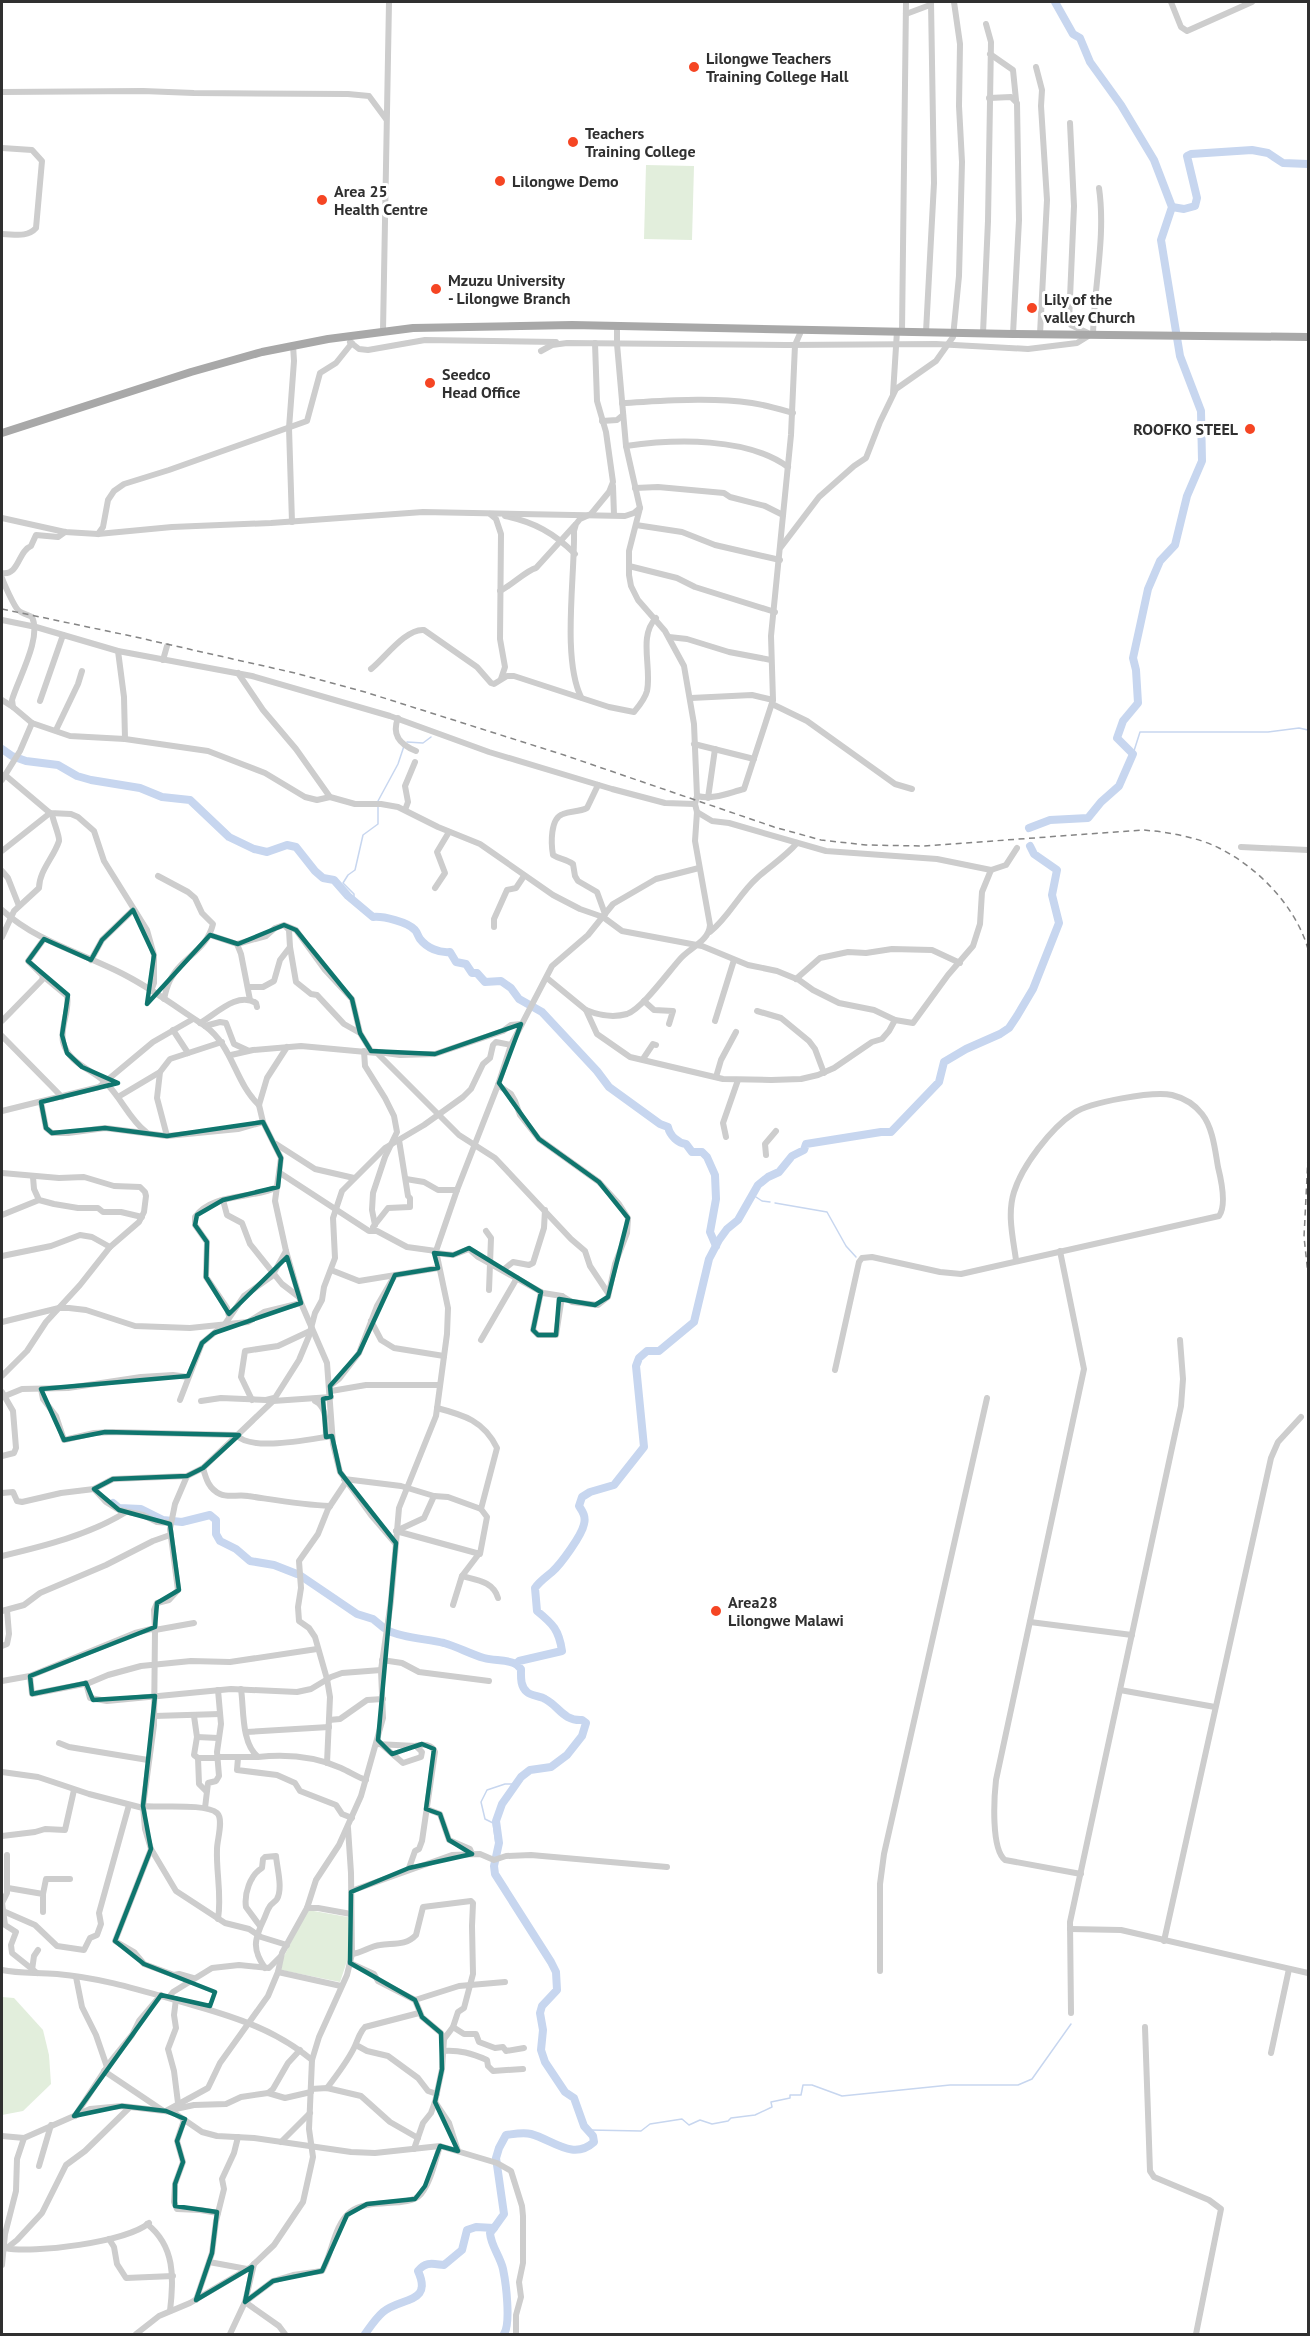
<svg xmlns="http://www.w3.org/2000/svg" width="1310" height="2336" font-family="'PT Sans',sans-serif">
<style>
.green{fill:#e2eedc}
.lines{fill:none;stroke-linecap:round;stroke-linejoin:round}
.stream{stroke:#c7d6ef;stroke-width:1.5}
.river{stroke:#c7d6ef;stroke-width:8}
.minor{stroke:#cdcdcd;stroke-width:6}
.major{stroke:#a8a8a8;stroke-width:8}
.rail{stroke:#858585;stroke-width:1.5;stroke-dasharray:6 4.5;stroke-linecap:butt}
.marked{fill:none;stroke:#0f766e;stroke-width:4.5;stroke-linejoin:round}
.poi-dot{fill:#f54523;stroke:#fff;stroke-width:2}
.labels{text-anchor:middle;stroke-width:6;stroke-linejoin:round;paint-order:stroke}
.poi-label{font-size:16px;font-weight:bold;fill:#303030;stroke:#fff;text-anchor:start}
</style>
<rect width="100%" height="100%" fill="#fff"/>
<g class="green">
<path d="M646 165 694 166 692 240 644 239Z"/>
<path d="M308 1910 348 1917V1958L340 1982 281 1970 283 1958Z"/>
<path d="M2 1997 14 1998 43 2030 49 2055 51 2084 23 2111 2 2115Z"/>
</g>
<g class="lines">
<g class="stream">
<path d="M407 742 423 743 431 737"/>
<path d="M1133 754 1140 732H1268L1299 728 1308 730"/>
<path d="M378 801 398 764 404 746"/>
<path d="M354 901V894L343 883 348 875 355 870 363 835 378 824V807"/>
<path d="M753 1195 762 1201 770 1202"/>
<path d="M775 1203 827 1212 846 1246 856 1257"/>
<path d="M497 1851 493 1823 485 1819 481 1802 487 1790 505 1784H516"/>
<path d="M589 2130 641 2131 650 2124 682 2119 689 2125 700 2120 712 2124 728 2121 731 2118 755 2115 772 2107 771 2102 790 2098V2095H801L803 2085H812L842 2096 950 2085H1018L1032 2079 1071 2024"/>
</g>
<g class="river">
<path d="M1172 207 1184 209 1195 206 1197 198 1187 156 1191 154 1252 150 1268 153 1283 163 1308 164"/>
<path d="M2 749 12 756 26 761 58 765 77 776 91 780 140 788 162 797 190 800 229 837 254 849 267 852 287 845 296 847 315 871 323 878 334 880 348 896 373 917C383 916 408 922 415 930 417 932 418 936 420 939 427 948 439 953 450 952L456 962 466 964 472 973H477L485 982 501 981 511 988 519 999 542 1012 597 1071 609 1087 660 1124 668 1127C670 1136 678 1143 686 1144L692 1152H702L707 1157 715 1175 716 1199 710 1232 716 1246"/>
<path d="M1029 828 1050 820 1088 818 1101 802 1119 786 1133 754 1117 738 1123 721 1138 703 1136 670 1133 658 1140 626 1148 589 1160 561 1175 545 1187 496 1202 461 1201 411 1180 356 1161 240 1172 207 1154 160 1121 105 1090 62 1080 38 1073 34 1055 2"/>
<path d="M113 1503 119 1508 141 1509 163 1520 182 1522 210 1515 216 1520V1534L220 1541 236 1549 250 1561 274 1565 297 1574"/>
<path d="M301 1576 357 1614 373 1619 384 1628"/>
<path d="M389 1631C403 1638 428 1639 444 1643 458 1647 470 1654 484 1658 495 1661 505 1659 516 1664"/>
<path d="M494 2228 490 2233C491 2246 500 2256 503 2269 506 2283 511 2323 504 2334"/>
<path d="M365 2334C370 2327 376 2318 383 2312 401 2297 433 2304 418 2271 426 2261 433 2264 444 2265L462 2250 467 2230 476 2227 494 2228 504 2214 496 2158 499 2148 506 2135C514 2134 523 2132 531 2134 553 2140 573 2161 594 2142L593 2136 584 2126 574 2098 565 2092 545 2062 541 2050 543 2030 540 2013 542 2006 557 1990 556 1972 551 1962 495 1874 494 1866 499 1843 496 1821 502 1804 521 1777 530 1770 551 1767 567 1755 582 1736 586 1723 582 1720C563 1721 559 1706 545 1699 540 1696 531 1696 527 1692 520 1686 521 1677 521 1669L516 1664 519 1661 562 1651C559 1630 553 1624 537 1611L535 1588C540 1581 545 1578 552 1572 561 1564 582 1535 584 1524 586 1517 583 1512 579 1506L582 1497 590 1492 614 1485 644 1447 636 1366 639 1358 647 1351H659L694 1322 709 1259 719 1240 727 1229 738 1220 758 1185 768 1177 779 1172 792 1156 804 1150 806 1144 881 1132H891L939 1082 944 1062 966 1049 1000 1034 1009 1028 1017 1016 1033 989 1059 923 1052 895 1057 870 1034 854 1030 846"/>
</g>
<g class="minor">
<path d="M1171 2 1181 27 1187 31 1252 2"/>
<path d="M906 14 930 5"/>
<path d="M990 54 1013 70 1016 100"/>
<path d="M1036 67 1042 90 1041 106 1047 200 1040 334"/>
<path d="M2 92 143 91 194 93 348 94 369 96 386 119"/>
<path d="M989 98 1011 97 1017 103 1019 220 1013 334"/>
<path d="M1070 123 1074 206 1069 321 1071 325 1090 334"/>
<path d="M2 148 32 150 42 161 36 228C27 238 14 234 2 234"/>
<path d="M383 331 389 2"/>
<path d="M902 331 906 2"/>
<path d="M926 332 934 183 931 2"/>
<path d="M983 333 988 221 991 42 986 24"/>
<path d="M1093 335C1094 286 1106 236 1099 188"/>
<path d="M350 342 359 349 368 350 425 340 556 342"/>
<path d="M541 351 552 345 567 343 786 345 936 344 1028 349 1077 343 1090 335"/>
<path d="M893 394 897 331"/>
<path d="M622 403C665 401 709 397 752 403 766 405 779 409 793 413"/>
<path d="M602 421 617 420 623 415"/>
<path d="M626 446C675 439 747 437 788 467"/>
<path d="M613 486 614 515"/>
<path d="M635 488 658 487 724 493 730 497 765 506 783 515"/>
<path d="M490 514 496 519 501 534 500 639 505 667 501 679"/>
<path d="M505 516C534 522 554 533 575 554"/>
<path d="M2 518 65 532 98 534 172 527 271 523 423 512 625 516 634 513 640 508"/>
<path d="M292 522 289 428 294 361 293 345"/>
<path d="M636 525 682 532 715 545 780 560"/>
<path d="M98 534 103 527 108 500 114 491 124 484 169 470 307 421 320 373 336 363 352 343"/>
<path d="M781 547 819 497 854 466 866 458 880 422 896 389 936 361 953 337 959 276 962 162 959 106 960 44 954 2"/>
<path d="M629 566 677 578 695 587 775 612"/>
<path d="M2 573C19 576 18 551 31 546L36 535 58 537 65 532"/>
<path d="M2 578C4 584 14 606 18 610 21 613 28 615 32 617 42 638 18 679 12 700L13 707 32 723 70 736 125 739 208 751 265 773 305 797 317 800 330 797"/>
<path d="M500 591C512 585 527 570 536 568L575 525"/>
<path d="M2 620 36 627 118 651 252 676 390 716 489 752 612 789 665 803 695 804"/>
<path d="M669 637 687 639 729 652 771 660"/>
<path d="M118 651 124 697 125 739"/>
<path d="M163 660 167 646"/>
<path d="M371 669C384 659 406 628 424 630L477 667 491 683 494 684 507 676H514L609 707 634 712C639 706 645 699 647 691 652 668 638 636 656 618"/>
<path d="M238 673 263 710 296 749 330 797 355 804H381L398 807 438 827 480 844 553 895 580 909 603 917 622 931 702 946 748 965 777 971 799 980 813 990 839 1003 874 1010 895 1020 913 1023 948 975 973 946 980 924 982 892 991 870"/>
<path d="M581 697C562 658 575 576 574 531L576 524 580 519 591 514 609 492 613 482 606 432 597 401 595 343"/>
<path d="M691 698 752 695 773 700"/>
<path d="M2 700 13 707"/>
<path d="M40 701 63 635"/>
<path d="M772 704 807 721 895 784 912 789"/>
<path d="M398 718C391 736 401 745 416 751"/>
<path d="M56 730 78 684 82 671"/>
<path d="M694 744 754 759"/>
<path d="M5 775 50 813 71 814 78 817 94 831 104 861 147 930 154 955V983L151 991"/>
<path d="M2 780 20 751 32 723"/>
<path d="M598 785 587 808C579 812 571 811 563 814 550 818 551 844 553 855 559 859 566 859 573 864L575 876 578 881 597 892 605 914"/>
<path d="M697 796C713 800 728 793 744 789L773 700 771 636 791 435 795 345 802 329"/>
<path d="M708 798 715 749"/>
<path d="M405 810 408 802 405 786 415 762"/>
<path d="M697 812 712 821 729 823 826 851 937 859 991 870 1006 865 1017 848"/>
<path d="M1241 847 1308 850"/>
<path d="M2 851 50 813"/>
<path d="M2 871 8 878 19 906"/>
<path d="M158 876 188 892 195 898 202 913 213 924C208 944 195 951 181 965 171 975 167 985 164 999"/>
<path d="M435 888 445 873 437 852 449 832"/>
<path d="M2 910C35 940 76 951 115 970 147 985 176 1007 205 1026 233 1046 235 1083 259 1105"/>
<path d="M494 927V919L507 890 516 888 524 876"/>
<path d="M710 932C729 917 739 894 757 878 770 866 785 857 797 843"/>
<path d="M210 935 237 944 241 954 250 1000"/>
<path d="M2 937 14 911 39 888C39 871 54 857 59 841 60 837 53 821 52 814"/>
<path d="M237 944 266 936 275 928 284 925 296 930 325 970 352 999 360 1033 371 1051 400 1055 435 1054 503 1031 511 1025 521 1024"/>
<path d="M290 947 296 982 311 994 317 995 344 1024 360 1033"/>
<path d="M91 960 102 940 133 910"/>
<path d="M43 976 67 996C70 1011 60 1026 63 1042 69 1064 90 1068 105 1082 121 1097 129 1119 146 1132"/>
<path d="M547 978 586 1010 597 1034 630 1057 723 1079 771 1080 801 1079 818 1075 834 1068 872 1042 882 1039 889 1031 895 1020"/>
<path d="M796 979 820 958 848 952 866 953 892 949 932 950 960 963"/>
<path d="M248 987H263L274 981 280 960 290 947 289 930 285 926"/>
<path d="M644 1001 654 1010 673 1011 669 1024"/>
<path d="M586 1010C598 1015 613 1018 627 1014 642 1009 669 971 681 958 691 947 709 941 710 925L695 841 697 812 695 804 697 796 694 724 684 666 665 631 638 600 631 586 629 575V551L640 508 626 446 617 344V326"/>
<path d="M757 1011 781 1018 809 1041 815 1049 824 1073"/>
<path d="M2 1021 42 980 43 976 28 961 44 939"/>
<path d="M715 1021 734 960"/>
<path d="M200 1023C215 1015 237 991 256 1003L257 1007"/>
<path d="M205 1026 220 1022 226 1023 234 1044 247 1050"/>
<path d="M173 1030 188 1053"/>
<path d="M2 1036 62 1097"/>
<path d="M287 1047 267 1078 259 1105 263 1122 281 1158 275 1201 286 1251 301 1303 327 1363 333 1444 340 1472 371 1515 395 1543"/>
<path d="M364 1051 365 1066 385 1098 394 1116 397 1132 385 1157 373 1193 372 1210 375 1225"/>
<path d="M231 1055 253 1050 301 1046 377 1053 459 1135 495 1158 571 1239 585 1251 590 1266 608 1293"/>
<path d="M643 1059 653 1044 656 1045"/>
<path d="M160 1072 157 1098 167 1136"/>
<path d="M716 1077 721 1060 736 1032"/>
<path d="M118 1097 160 1072 170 1059 222 1042"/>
<path d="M41 1102 46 1128 52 1133H68L105 1128 167 1136 238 1129 263 1122"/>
<path d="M2 1111 99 1087 153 1042 193 1019"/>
<path d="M726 1137 723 1123 738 1080"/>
<path d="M276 1144 315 1169 354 1178"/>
<path d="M766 1155 765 1144 776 1131"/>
<path d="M2 1173 59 1178 84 1177 114 1186 140 1187 145 1192 146 1196 144 1212 139 1222 110 1247 80 1285 46 1322 27 1351 2 1376"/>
<path d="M280 1173 369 1231H377L407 1247 436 1251"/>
<path d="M33 1177 34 1189 39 1200 54 1204 78 1208H98L103 1212H121L142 1217"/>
<path d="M406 1179 424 1182 438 1190H457"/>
<path d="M223 1200 227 1215 242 1223 250 1244 282 1284 299 1297"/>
<path d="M2 1215 39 1200"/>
<path d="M373 1227 388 1208 410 1207V1198L408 1196 399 1140"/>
<path d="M486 1231 491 1238 489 1290"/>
<path d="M1060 1251 1084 1369 996 1780C994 1798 991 1849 1005 1860L1081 1874"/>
<path d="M436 1253 453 1255 469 1249 478 1257 543 1293 562 1296 572 1302 598 1305 608 1297 615 1264 627 1233 628 1218 619 1204 599 1182 539 1139 520 1115 515 1101 511 1094 498 1085"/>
<path d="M2 1256 51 1246 80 1235 92 1237 110 1247"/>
<path d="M331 1270 359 1281 438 1268"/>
<path d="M503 1270 513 1262 529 1265 533 1263 544 1228 545 1210"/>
<path d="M541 1292 533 1330 538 1335H556L562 1296"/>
<path d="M229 1316 227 1308 206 1277 207 1242 195 1225V1217C213 1192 252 1200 277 1187"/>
<path d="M371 1321 381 1340 394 1348 444 1356"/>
<path d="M2 1322 59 1308H69L86 1310 135 1326 190 1328 248 1322 264 1312 301 1303"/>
<path d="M481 1340 517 1278"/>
<path d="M835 1370 859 1262 862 1258 872 1257 940 1272 961 1274 1219 1216C1227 1205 1221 1179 1218 1167 1215 1150 1213 1128 1202 1114 1195 1105 1184 1098 1172 1095 1153 1091 1090 1102 1074 1113 1051 1128 1022 1166 1014 1192 1007 1214 1013 1238 1016 1260"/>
<path d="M330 1386 339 1379 359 1353 377 1306 395 1275"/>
<path d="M41 1389 43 1399 56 1416 64 1440 94 1433 113 1432 236 1435C252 1452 310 1439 332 1436"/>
<path d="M331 1391 366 1385H440"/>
<path d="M2 1392 13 1411 16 1448 14 1453 2 1456"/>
<path d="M5 1396 22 1389 68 1388 141 1377 173 1375 188 1377"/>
<path d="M180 1400 202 1343 225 1324 244 1296 272 1276 286 1251"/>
<path d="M252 1400 241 1377 245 1351 278 1346 310 1331"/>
<path d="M201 1401 221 1398 266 1400 274 1398"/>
<path d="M273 1401 331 1397"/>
<path d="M315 1401C328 1407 325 1424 326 1437"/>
<path d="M203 1468C206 1479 209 1489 220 1494 229 1498 238 1494 248 1496 275 1500 302 1505 330 1506"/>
<path d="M187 1476 175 1504 170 1529 178 1590 169 1600 157 1603 154 1610 155 1630 194 1623"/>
<path d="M344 1479 401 1486 434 1496 448 1497 481 1509"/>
<path d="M94 1489 106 1502 119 1510 143 1515 157 1522 171 1523"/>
<path d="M2 1493 13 1492 17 1501 22 1502 61 1493 94 1489 113 1479 187 1476 203 1468 273 1401 299 1360 309 1336 315 1313 322 1300 324 1287 335 1258 333 1218 342 1191 385 1148 424 1125 463 1097 471 1089 483 1064 490 1058 493 1045 496 1042 511 1045"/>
<path d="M396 1531 480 1554 487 1517 481 1509 497 1448C484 1421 464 1415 437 1408"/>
<path d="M396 1531 424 1518 434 1496"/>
<path d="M2 1556C44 1546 89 1535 126 1512"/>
<path d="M462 1576C476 1580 493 1581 498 1598"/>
<path d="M453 1605 462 1576 478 1555"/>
<path d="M2 1611 24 1605 40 1593 106 1565 153 1541 170 1535"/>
<path d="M1030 1622 1132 1635"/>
<path d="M2 1646 7 1644 9 1634 7 1610"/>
<path d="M382 1660 402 1663 419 1672 489 1681"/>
<path d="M30 1676 32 1694 89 1683 108 1675 141 1666 191 1661 230 1662 317 1649"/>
<path d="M2 1681 30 1676 135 1633 151 1629 155 1630 154 1725 143 1806 145 1829 151 1849 176 1891 225 1923 249 1929 261 1937 287 1945"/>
<path d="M86 1683 90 1698 107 1701 231 1689 297 1692 311 1689 331 1677 342 1673 381 1670"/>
<path d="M241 1689C244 1709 241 1743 258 1757 286 1754 314 1756 341 1768 350 1772 357 1777 366 1780"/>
<path d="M1120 1690 1215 1707"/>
<path d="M154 1716 220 1714"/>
<path d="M194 1716 197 1737 194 1755 198 1758 199 1784 206 1791"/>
<path d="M329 1720 340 1719 367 1700 383 1699"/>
<path d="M246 1732 329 1727"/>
<path d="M197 1737 218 1738"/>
<path d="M59 1743 69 1747 148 1760"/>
<path d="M376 1744 416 1746C423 1744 432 1744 435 1752L422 1841 419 1849 415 1851 409 1868"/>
<path d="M382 1745 403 1763 421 1757 422 1752 416 1746"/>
<path d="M217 1757H257"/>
<path d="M198 1758H217"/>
<path d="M238 1758 237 1770 277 1775 295 1783 300 1791 336 1805 342 1814 352 1818"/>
<path d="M327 1763 330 1697 327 1679 315 1637 309 1628 299 1621 298 1607 301 1588 299 1561 318 1534 328 1509 346 1482"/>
<path d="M2 1772 38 1777 89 1794 143 1808"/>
<path d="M143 1806C159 1808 206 1803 217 1813 224 1819 217 1840 217 1849 216 1873 222 1895 218 1919"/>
<path d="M205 1808 208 1783 216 1781 219 1776 217 1752 221 1724 218 1690"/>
<path d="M427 1809 440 1814 449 1840 470 1849 472 1854"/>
<path d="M2 1836 35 1832 45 1829 65 1830 74 1790"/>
<path d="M151 1849 115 1941 134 1952 144 1964 174 1975 179 1974 193 1978"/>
<path d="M8 1888 43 1894V1912"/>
<path d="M351 1891 452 1855 480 1854 494 1860 506 1856 531 1855 667 1867"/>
<path d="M43 1894 46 1879H70"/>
<path d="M2 1903 5 1925 16 1932 11 1945 12 1953 37 1973"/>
<path d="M2 1903 7 1893V1855"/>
<path d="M307 1908H318L351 1914"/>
<path d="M3 1911 35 1925 57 1946 84 1950 90 1938 97 1935 101 1924 99 1913 129 1805"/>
<path d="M260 1926 246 1907C244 1894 250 1875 262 1868L263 1859 265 1857 276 1856C277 1868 283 1888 277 1899 276 1901 271 1904 270 1906 267 1910 266 1915 264 1919 254 1940 252 1949 265 1968"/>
<path d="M1070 1929 1121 1930 1308 1973"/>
<path d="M1164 1941 1271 1458 1278 1442 1301 1417"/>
<path d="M352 1954C362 1953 370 1946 380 1945 393 1943 406 1946 416 1935L423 1907 471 1901 473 1903 472 1926 473 1974 464 2008 458 2012 453 2027 444 2039 442 2069 435 2102 431 2113 423 2123 414 2149"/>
<path d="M350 1963 374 1974 378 1981 415 2000 422 2017 441 2033 444 2039"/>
<path d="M2 1970C20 1974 38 1972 57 1974 105 1978 149 1993 196 2006 238 2018 277 2031 312 2060"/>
<path d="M32 1970 34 1956 38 1950"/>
<path d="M880 1971V1884L884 1854 987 1398"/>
<path d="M278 1972 341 1986"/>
<path d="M76 1977 82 2007 96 2035 107 2067"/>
<path d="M169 1997 173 1992 212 1968 239 1965 269 1968 280 1957"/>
<path d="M176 1999 174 2015 176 2028 168 2049 174 2071 178 2103"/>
<path d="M415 2000 459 1986 505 1982"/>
<path d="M1071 2013 1070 1922 1181 1406 1183 1379 1180 1340"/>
<path d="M453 2027 464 2034H476L479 2042 495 2048 503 2047 506 2051 524 2048"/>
<path d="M1145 2027 1150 2171 1154 2177 1209 2200 1221 2209 1196 2334"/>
<path d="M356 2045 367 2051 388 2056 418 2078 428 2091 437 2094"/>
<path d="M443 2051C460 2050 471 2053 487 2060L488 2066 493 2071 523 2069"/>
<path d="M1271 2053 1289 1969"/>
<path d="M104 2071 162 2110"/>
<path d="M327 2088C337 2075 347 2062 354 2048 358 2040 359 2033 365 2027L419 2013"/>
<path d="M311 2089 327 2088 361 2096 390 2122 418 2138"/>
<path d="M268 2093 285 2098 311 2092"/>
<path d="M435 2102 449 2123 458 2151"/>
<path d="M171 2110 194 2105 226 2104 241 2097 268 2093 273 2089 288 2063 300 2050"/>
<path d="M166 2111 208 2088 220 2063 268 1996 278 1972 282 1953 307 1908 316 1880 339 1845 361 1796 383 1718 381 1670 391 1601 399 1508 436 1416 447 1334 448 1308 436 1251 457 1190 498 1085 511 1045 552 966 588 935 613 904 656 879 699 868"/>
<path d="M75 2116 111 2061 132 2035 139 2021 161 1995"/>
<path d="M184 2120 177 2141 183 2162 175 2184 174 2202 177 2209 200 2210 218 2213"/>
<path d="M2 2136 24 2138"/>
<path d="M281 2142 310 2113"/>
<path d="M39 2166 51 2125"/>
<path d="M147 2224C175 2246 174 2278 170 2311"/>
<path d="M109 2239 114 2247 117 2264 126 2278 173 2276"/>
<path d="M5 2248C33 2254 127 2242 149 2223"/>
<path d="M7 2248 17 2240 42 2213 66 2165 85 2151 129 2108"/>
<path d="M209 2262 247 2269"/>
<path d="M2 2265 5 2234 16 2191 17 2159 24 2138 90 2109 122 2106 173 2112 202 2132 217 2136 254 2138 351 2152 375 2153 440 2146 497 2163 511 2171 522 2206 523 2216V2263L519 2282 521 2297 516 2315V2334"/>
<path d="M196 2300 212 2253 216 2221 224 2189 222 2179 234 2153 238 2137"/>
<path d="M136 2334 159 2316 190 2303 251 2267 274 2245 303 2202 313 2157 309 2129 312 2060 319 2037 347 1975 352 1954 351 1873 348 1828"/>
<path d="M230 2334 245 2302 254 2264"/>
<path d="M285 2334 279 2326 245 2302 273 2281 293 2275 322 2271C332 2254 334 2225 350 2212 369 2197 408 2209 421 2194 431 2182 435 2161 440 2146"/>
</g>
<path class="major" d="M2 433 191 372 262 352 328 339 413 328 572 325 1013 334 1308 337"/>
<g class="rail">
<path d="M2 609 131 636 295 673 365 692 564 755 774 827 821 840 866 845 924 846 1143 830C1168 832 1197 837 1219 848 1259 868 1296 907 1308 949"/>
<path d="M1308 1157 1304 1237 1308 1274"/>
</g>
</g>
<path class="marked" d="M133 910 154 955 147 1004 210 935 238 944 284 925 296 930 352 999 360 1033 371 1051 435 1054 521 1024 499 1083 539 1139 599 1182 628 1218 608 1297 595 1305 559 1299 556 1335H538L533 1330 541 1292 469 1248 453 1255 434 1253 438 1268 395 1275 359 1353 330 1386 331 1397 323 1399 326 1437 332 1436 340 1472 396 1543 378 1740 392 1754 422 1744 434 1749 426 1809 440 1814 449 1840 472 1854 409 1868 351 1892 350 1963 415 2000 422 2017 441 2033 442 2069 435 2102 458 2151 440 2146 425 2186 415 2199 367 2204 347 2215 322 2271 273 2281 245 2302 252 2267 196 2300 212 2253 217 2212 175 2206V2184L183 2162 177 2141 185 2119 166 2111 122 2106 74 2116 161 1995 210 2006 215 1992 144 1964 115 1941 151 1849 143 1806 155 1696 93 1700 86 1683 32 1694 30 1676 155 1627 157 1603 179 1590 170 1524 119 1510 94 1489 113 1479 187 1476 203 1468 239 1435 105 1432 64 1440 41 1389 188 1376 202 1343 214 1333 301 1303 287 1257 229 1314 206 1277 207 1242 195 1225 197 1215 223 1200 278 1187 281 1158 263 1122 167 1136 105 1128 52 1133 46 1128 41 1102 118 1083 82 1067 67 1053 62 1035 68 995 28 961 44 939 91 960 102 940Z"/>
<g class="poi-dot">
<circle cx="694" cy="67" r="6"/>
<circle cx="573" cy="142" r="6"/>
<circle cx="500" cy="181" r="6"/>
<circle cx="322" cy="200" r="6"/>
<circle cx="436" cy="289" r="6"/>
<circle cx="1032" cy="308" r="6"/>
<circle cx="430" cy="383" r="6"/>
<circle cx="1250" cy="429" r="6"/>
<circle cx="716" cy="1611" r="6"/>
</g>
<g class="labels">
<g class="poi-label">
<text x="706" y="64">Lilongwe Teachers<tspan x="706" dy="18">Training College Hall</tspan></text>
<text x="585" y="139">Teachers<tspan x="585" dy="18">Training College</tspan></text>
<text x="512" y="187">Lilongwe Demo</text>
<text x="334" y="197">Area 25<tspan x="334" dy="18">Health Centre</tspan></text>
<text x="448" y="286">Mzuzu University<tspan x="448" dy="18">- Lilongwe Branch</tspan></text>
<text x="1044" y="305">Lily of the<tspan x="1044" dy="18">valley Church</tspan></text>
<text x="442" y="380">Seedco<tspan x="442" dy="18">Head Office</tspan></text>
<text x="1238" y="435" text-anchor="end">ROOFKO STEEL</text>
<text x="728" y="1608">Area28<tspan x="728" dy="18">Lilongwe Malawi</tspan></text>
</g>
</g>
<rect width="1310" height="2336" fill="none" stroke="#303030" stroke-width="6"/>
</svg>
